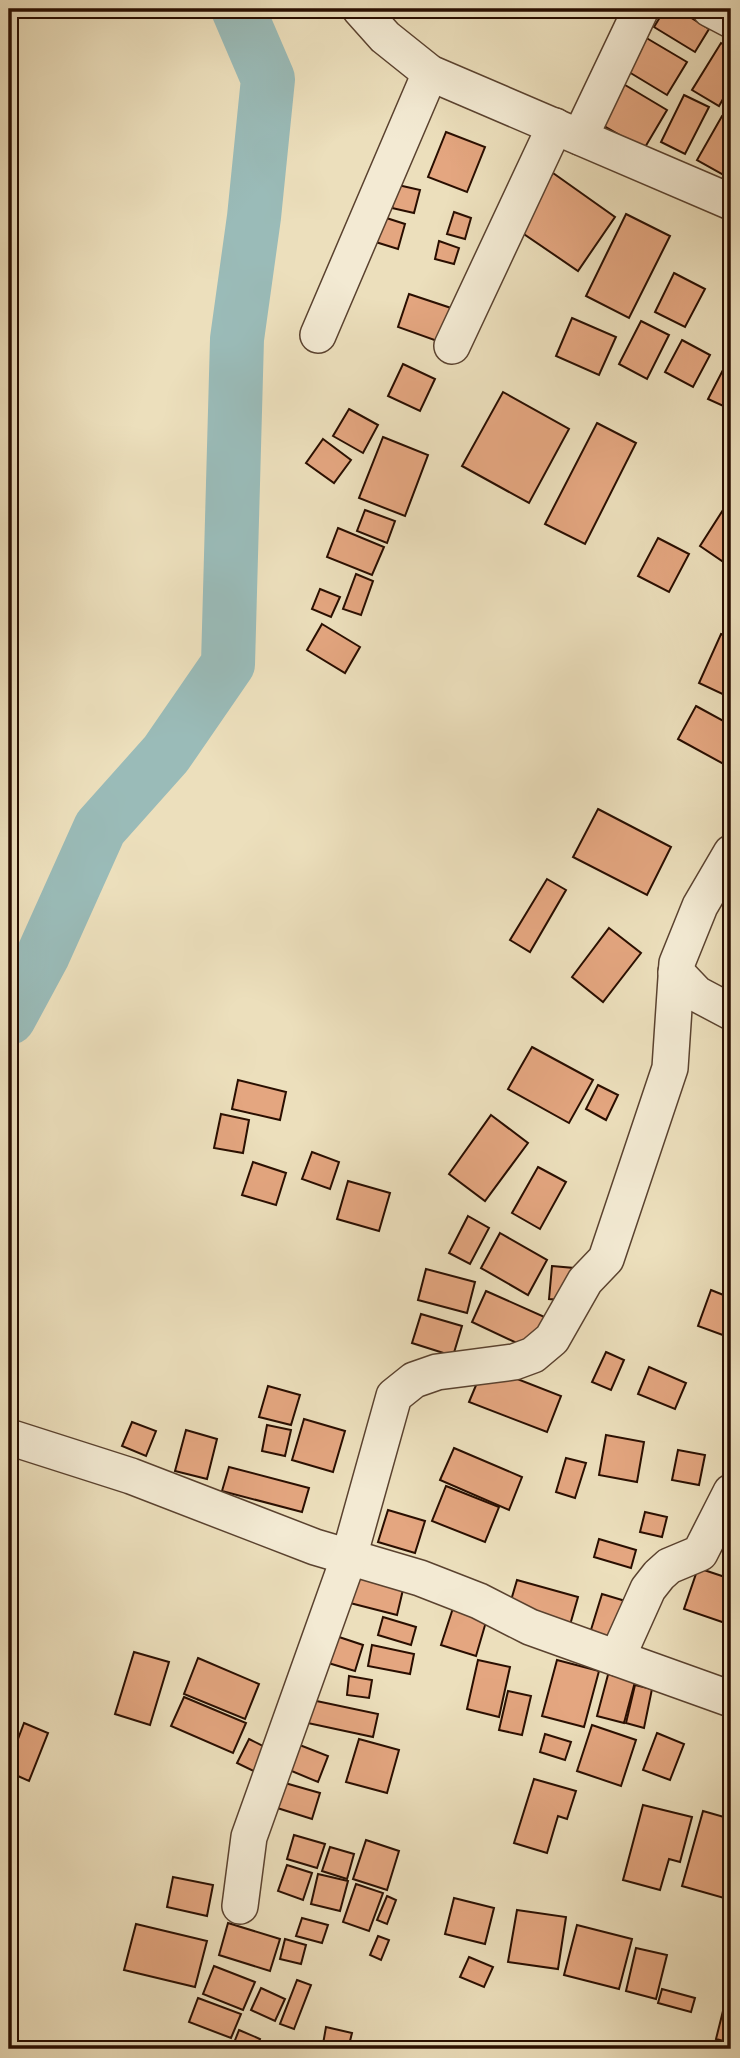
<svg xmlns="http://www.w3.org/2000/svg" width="740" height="2058" font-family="'IM FELL Double Pica',serif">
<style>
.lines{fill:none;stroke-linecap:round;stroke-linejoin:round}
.river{stroke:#9abbb8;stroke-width:54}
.building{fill:#e4a680;stroke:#290e00;stroke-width:2}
.minor-casing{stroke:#5a422f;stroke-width:38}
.minor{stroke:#f3ead3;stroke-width:35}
</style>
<rect width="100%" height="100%" fill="#ecdfbc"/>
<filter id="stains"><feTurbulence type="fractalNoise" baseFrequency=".00286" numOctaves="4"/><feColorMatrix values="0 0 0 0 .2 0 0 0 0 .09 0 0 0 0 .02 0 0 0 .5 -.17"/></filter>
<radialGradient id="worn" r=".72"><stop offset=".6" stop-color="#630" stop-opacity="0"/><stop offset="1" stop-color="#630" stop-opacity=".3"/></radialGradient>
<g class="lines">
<path class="river" d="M9 1018 43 955 100 828 166 754 228 664 237 339 254 217 268 79 238 9"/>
</g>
<g class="building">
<path d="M665 9H677L709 29 695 52 654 27Z"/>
<path d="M638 33 687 62 667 95 619 66Z"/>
<path d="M721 43 731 49V85L719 106 692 90Z"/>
<path d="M615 79 667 110 644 149 592 119Z"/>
<path d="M684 95 709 107 685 154 661 142Z"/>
<path d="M722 116 731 121V179L697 160Z"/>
<path d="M446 132 485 147 467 192 428 177Z"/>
<path d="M553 173 615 217 578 271 515 228Z"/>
<path d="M398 185 420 190 414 213 392 208Z"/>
<path d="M454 212 471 218 465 239 447 234Z"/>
<path d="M374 214 405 224 398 249 366 239Z"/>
<path d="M626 214 670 236 629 318 586 296Z"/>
<path d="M439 241 459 248 454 264 435 259Z"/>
<path d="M674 273 705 289 685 327 655 312Z"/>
<path d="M409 294 451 308 440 342 398 327Z"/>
<path d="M572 318 616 337 599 375 556 356Z"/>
<path d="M641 321 669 335 647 379 619 364Z"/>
<path d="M682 340 710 355 693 387 665 372Z"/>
<path d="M403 364 435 379 420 411 388 396Z"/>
<path d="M725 366 731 369 730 409 708 399Z"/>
<path d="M503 392 569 429 529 503 462 466Z"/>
<path d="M349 409 378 425 363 453 333 436Z"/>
<path d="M597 423 636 443 585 544 545 524Z"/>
<path d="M383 437 428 455 405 516 359 498Z"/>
<path d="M323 439 351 460 334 483 306 463Z"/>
<path d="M730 499 731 553 725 563 700 546Z"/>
<path d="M365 510 395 521 387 543 357 531Z"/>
<path d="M338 528 384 547 372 575 327 557Z"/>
<path d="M658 538 689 554 669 592 638 576Z"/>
<path d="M356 574 373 581 361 615 343 609Z"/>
<path d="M320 589 340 597 331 617 312 609Z"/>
<path d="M322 624 360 647 345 673 307 650Z"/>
<path d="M721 634 731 639V698L699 683Z"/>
<path d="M696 706 731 725V768L678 739Z"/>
<path d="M598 809 671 847 647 895 573 857Z"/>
<path d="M547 879 566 890 530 952 510 940Z"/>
<path d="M609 928 641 953 603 1002 572 977Z"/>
<path d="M532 1047 593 1080 569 1123 508 1089Z"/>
<path d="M238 1080 286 1092 280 1120 232 1109Z"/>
<path d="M598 1085 618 1095 606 1120 586 1109Z"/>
<path d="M221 1114 249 1120 243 1153 214 1148Z"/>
<path d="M491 1115 528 1143 485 1201 449 1174Z"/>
<path d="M312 1152 339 1162 330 1189 302 1179Z"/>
<path d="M253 1162 286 1173 276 1205 242 1195Z"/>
<path d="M538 1167 566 1182 540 1229 512 1213Z"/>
<path d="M348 1181 390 1193 379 1231 337 1219Z"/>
<path d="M468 1216 489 1228 470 1264 449 1253Z"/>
<path d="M500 1233 547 1260 528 1295 481 1268Z"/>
<path d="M552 1266 574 1268 571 1301 549 1299Z"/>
<path d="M426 1269 475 1282 467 1313 418 1300Z"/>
<path d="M711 1290 731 1298V1338L698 1326Z"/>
<path d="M486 1291 549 1319 534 1351 472 1322Z"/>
<path d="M421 1314 462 1326 453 1356 412 1343Z"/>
<path d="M606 1352 624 1360 611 1390 592 1382Z"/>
<path d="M484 1366 561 1396 547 1432 469 1402Z"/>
<path d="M649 1367 686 1383 675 1409 638 1394Z"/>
<path d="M268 1386 300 1395 291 1425 259 1417Z"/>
<path d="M304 1419 345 1431 333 1472 292 1460Z"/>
<path d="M132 1422 156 1431 146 1456 122 1446Z"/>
<path d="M267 1425 291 1430 285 1456 262 1451Z"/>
<path d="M186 1430 217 1439 207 1479 175 1471Z"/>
<path d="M606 1435 644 1442 637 1482 599 1475Z"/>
<path d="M454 1448 522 1477 509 1510 440 1480Z"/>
<path d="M678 1450 705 1455 699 1485 672 1480Z"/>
<path d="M566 1458 586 1463 575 1498 556 1492Z"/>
<path d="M229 1467 309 1488 302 1512 222 1491Z"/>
<path d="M446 1486 499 1507 485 1542 432 1521Z"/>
<path d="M388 1510 425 1521 415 1553 378 1542Z"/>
<path d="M645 1512 667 1517 662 1537 640 1532Z"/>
<path d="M599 1539 636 1550 631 1568 594 1557Z"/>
<path d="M359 1566 406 1577 397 1615 350 1603Z"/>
<path d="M698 1568 731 1579V1625L684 1609Z"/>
<path d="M517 1580 578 1597 568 1632 507 1614Z"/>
<path d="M602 1594 632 1603 621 1642 590 1633Z"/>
<path d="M454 1605 488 1615 476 1656 441 1645Z"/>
<path d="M383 1617 416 1627 411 1645 378 1635Z"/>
<path d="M333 1635 363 1645 355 1671 325 1662Z"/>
<path d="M372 1645 414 1654 410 1674 368 1666Z"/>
<path d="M134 1652 169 1662 150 1725 115 1714Z"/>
<path d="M198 1658 259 1684 245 1719 184 1694Z"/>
<path d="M478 1660 510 1667 499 1717 467 1709Z"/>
<path d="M557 1660 599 1671 584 1727 542 1716Z"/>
<path d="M609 1671 636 1678 624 1723 597 1716Z"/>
<path d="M349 1676 372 1680 369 1698 347 1695Z"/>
<path d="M635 1685 652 1689 644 1728 626 1723Z"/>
<path d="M508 1691 531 1696 522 1735 499 1730Z"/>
<path d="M184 1697 246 1723 233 1753 171 1726Z"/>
<path d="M307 1699 378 1714 373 1737 303 1722Z"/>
<path d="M24 1723 48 1733 29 1781 9 1772V1763Z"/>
<path d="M592 1725 636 1740 621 1786 577 1771Z"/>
<path d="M657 1733 684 1744 670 1780 643 1770Z"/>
<path d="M545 1734 571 1742 565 1760 540 1752Z"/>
<path d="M249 1739 271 1750 260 1774 237 1763Z"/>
<path d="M359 1739 399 1750 387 1793 346 1782Z"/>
<path d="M292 1742 328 1756 318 1782 282 1767Z"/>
<path d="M534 1779 576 1791 567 1819 558 1816 547 1853 514 1843Z"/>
<path d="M278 1781 320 1793 312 1819 271 1806Z"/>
<path d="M643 1805 692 1817 680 1862 669 1859 660 1890 623 1880Z"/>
<path d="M703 1811 731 1819V1900L682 1886Z"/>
<path d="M294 1835 325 1844 317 1868 287 1859Z"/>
<path d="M366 1840 399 1851 387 1890 353 1879Z"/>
<path d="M330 1847 354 1854 347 1879 322 1871Z"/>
<path d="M287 1865 312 1873 303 1900 278 1891Z"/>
<path d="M318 1874 348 1881 340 1911 311 1904Z"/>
<path d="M173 1877 213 1885 207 1916 167 1907Z"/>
<path d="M356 1884 383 1893 369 1931 343 1922Z"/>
<path d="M387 1896 396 1900 387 1924 377 1920Z"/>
<path d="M454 1898 494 1908 485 1944 445 1934Z"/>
<path d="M517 1910 566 1917 558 1969 508 1962Z"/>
<path d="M302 1918 328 1925 322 1943 296 1936Z"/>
<path d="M228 1923 280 1939 270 1971 219 1955Z"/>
<path d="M136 1924 207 1941 195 1987 124 1970Z"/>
<path d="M577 1925 632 1939 619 1989 564 1975Z"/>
<path d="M378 1936 389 1940 381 1960 370 1955Z"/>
<path d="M285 1939 306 1945 301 1964 280 1959Z"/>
<path d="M636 1948 667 1955 656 1999 626 1991Z"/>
<path d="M469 1957 493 1967 484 1987 460 1977Z"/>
<path d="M214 1966 255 1982 243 2010 203 1994Z"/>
<path d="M297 1980 311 1985 294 2029 280 2024Z"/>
<path d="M261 1988 285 1999 275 2021 251 2010Z"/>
<path d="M662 1989 695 1998 691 2012 658 2003Z"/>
<path d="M727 1995 731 1996V2043L716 2039Z"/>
<path d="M198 1998 241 2014 231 2038 189 2022Z"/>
<path d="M326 2027 352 2033 348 2049 323 2044Z"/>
<path d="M239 2030 260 2039 256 2049 232 2048Z"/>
</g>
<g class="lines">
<g class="minor-casing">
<g id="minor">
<path d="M360 9 385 37 430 73 731 202"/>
<path d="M710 9 731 20"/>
<path d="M580 137 641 9"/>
<path d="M318 335 430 73"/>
<path d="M452 346 555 126"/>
<path d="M676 972 697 994 731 1012"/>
<path d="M9 1437 131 1476 315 1547 420 1578 479 1601 530 1627 731 1699"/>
<path d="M617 1658 648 1589 659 1575 669 1566 700 1553 731 1492"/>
<path d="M240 1906 249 1837 349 1557 394 1396 414 1380 437 1372 514 1362 533 1355 552 1339 585 1281 606 1259 670 1068 677 963 700 906 731 853"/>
</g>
</g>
<use href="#minor" class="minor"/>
</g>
<rect width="740" height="2058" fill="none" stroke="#ecdfbc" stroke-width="35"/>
<rect x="10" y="10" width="719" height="2037" fill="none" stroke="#290e00" stroke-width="3.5"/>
<rect x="18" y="18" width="705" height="2023" fill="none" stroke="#290e00" stroke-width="2"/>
<rect width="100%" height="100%" filter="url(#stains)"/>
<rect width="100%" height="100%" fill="url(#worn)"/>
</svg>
